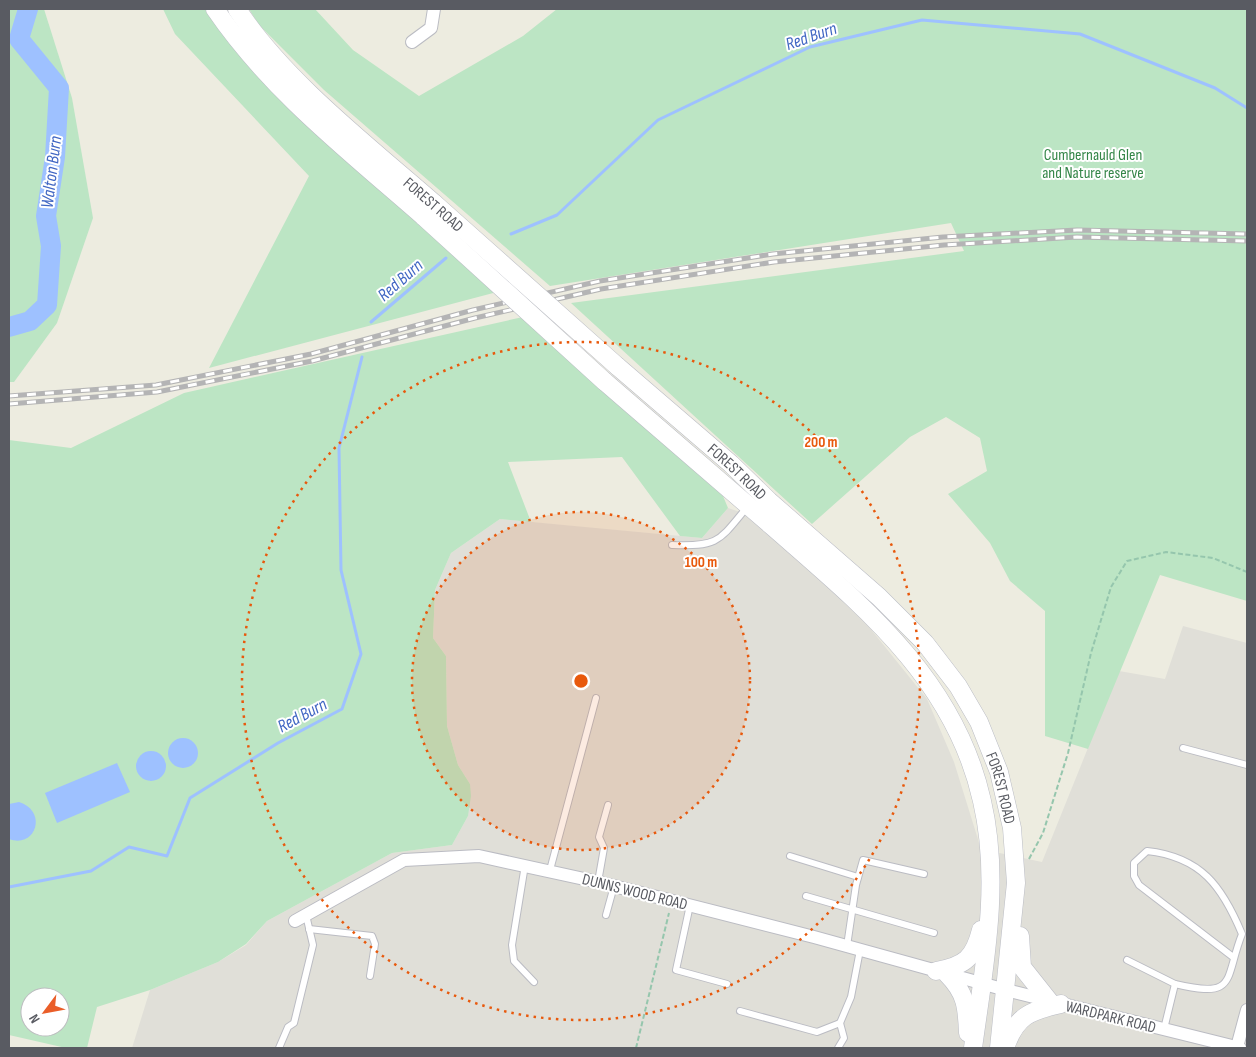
<svg xmlns="http://www.w3.org/2000/svg" width="1256" height="1057" font-family="'Sofia Sans Condensed',sans-serif">
<style>
.industrial{fill:#e0dfd8}
.green{fill:#bce5c4;fill-rule:evenodd}
.water{fill:#9ec1ff}
.lines{fill:none;stroke-linecap:round;stroke-linejoin:round}
.stream{stroke:#9ec1ff;stroke-width:3}
.river{stroke:#9ec1ff;stroke-width:20}
.lane-casing{stroke:#bbbcc3;stroke-width:8}
.street-casing{stroke:#bbbcc3;stroke-width:14}
.secondary-casing{stroke:#bbbdc5;stroke-width:19}
.path{stroke:#95c6ad;stroke-width:2;stroke-dasharray:5 2.5;stroke-linecap:butt}
.lane{stroke:#fff;stroke-width:6}
.street{stroke:#fff;stroke-width:12}
.secondary{stroke:#fff;stroke-width:18}
.rail-casing{stroke:#b4b4b5;stroke-width:5}
.rail{stroke:#fff;stroke-width:3;stroke-dasharray:9;stroke-linecap:butt}
.secondary-bridge-casing{stroke:#bbbdc5;stroke-width:19;stroke-linecap:butt}
.secondary-bridge{stroke:#fff;stroke-width:18}
.ring{fill:none;stroke:#e8590c;stroke-width:2.5;stroke-dasharray:2.5 5}
.labels{text-anchor:middle;stroke-width:4;stroke-linejoin:round;paint-order:stroke}
.park-label{font-size:16px;fill:#348648;stroke:#fff}
.street-label{font-size:16px;fill:#595b62;stroke:#fff}
.water-label{font-size:18px;font-style:italic;fill:#4066c3;stroke:#fff}
.centre{fill:#e8590c;stroke:#fff;stroke-width:2.5}
.ring-label{font-size:15px;text-anchor:middle;font-weight:bold;fill:#e8590c;stroke:#fff;stroke-width:4;stroke-linejoin:round;paint-order:stroke}
</style>
<rect width="100%" height="100%" fill="#edece0"/>
<path class="industrial" d="M728 508 752 516 861 617 927 699 954 762 981 849 1042 862 1119 671 1165 679 1183 626 1247 643V1048H132L150 990 218 962 246 945 267 921 392 853 452 845 468 816 470 784 458 765 447 726 446 656 433 638 435 590 451 553 500 519 702 538Z"/>
<g class="green">
<path d="M9 9H44L72 98 93 218 57 323 14 382H9Z"/>
<path d="M163 9H207L217 27 320 133 497 292 209 368 309 176 175 34Z"/>
<path d="M249 9H315L353 50 419 96 523 36 557 9H1247V601L1160 575 1088 749 1045 736V611L1010 581 990 543 948 494 987 471 980 438 946 417 910 437 812 524 571 303 964 251 951 223 550 286 324 90 259 25Z"/>
<path d="M523 317 723 496 728 508 702 538 680 536 622 457 508 462 531 522 500 519 451 553 435 590 433 638 446 656 447 726 458 765 470 784 471 796 468 816 452 845 392 853 267 921 246 944 218 962 150 990 97 1007 87 1048H66L9 1035V440L71 448 184 393ZM30 997H60V1027H30Z"/>
</g>
<g class="water">
<circle cx="183" cy="753" r="15"/>
<circle cx="151" cy="766" r="15"/>
<path d="M117 763 130 792 57 823 45 793Z"/>
<path d="M19 802C48 811 36 849 9 839V804Z"/>
</g>
<g class="lines">
<g class="stream">
<path d="M511 234 557 215 658 120 810 47 922 20 1080 34 1215 88 1247 108"/>
<path d="M371 322 446 258"/>
<path d="M9 887 91 871 129 847 167 856 190 798 278 743 342 709 361 654 341 570 339 448 362 357"/>
</g>
<path class="river" d="M9 327 30 321 47 305 51 246 46 216 55 157 59 88 19 39 28 9"/>
<g class="lane-casing">
<g id="lane">
<path d="M672 545C719 547 719 541 748 506"/>
<path d="M1183 748 1247 765"/>
<path d="M790 856 858 877"/>
<path d="M525 865 512 945 514 961 534 982"/>
<path d="M550 870 596 698"/>
<path d="M598 882 604 848 599 837 608 805"/>
<path d="M806 896 934 933"/>
<path d="M690 905 676 970 727 984"/>
<path d="M606 915 614 886"/>
<path d="M309 929 372 936 375 944 370 976"/>
<path d="M847 946 856 885 863 860 924 874"/>
<path d="M1127 960 1175 984 1164 1029"/>
<path d="M1175 984C1238 999 1224 980 1242 934 1222 886 1201 857 1147 851L1134 863V876L1139 885 1233 957"/>
<path d="M740 1011 817 1032 840 1023 851 997 860 950"/>
<path d="M279 1048 288 1027 294 1023 313 945 306 915"/>
<path d="M838 1048 844 1038 840 1023"/>
</g>
</g>
<g class="street-casing">
<g id="street">
<path d="M412 42 431 28 434 9"/>
<path d="M295 921 404 860 479 856 598 882 814 937 1006 990 1240 1048"/>
<path d="M1237 1047 1247 1010"/>
</g>
</g>
<g class="secondary-casing">
<g id="secondary">
<path d="M215 9C271 91 350 152 424 217"/>
<path d="M237 9C284 81 370 147 435 204"/>
<path id="s1" d="M617 366 731 464 769 501 879 597 925 643 958 686 979 722 999 772 1012 828 1016 883 999 1048"/>
<path d="M604 381C660 430 717 478 773 527 862 605 955 679 982 801 1001 882 984 967 973 1048"/>
<path d="M1020 936 1022 967 1049 1001"/>
<path d="M936 971C965 966 974 958 981 930"/>
<path d="M947 974C966 993 967 1007 968 1033"/>
<path d="M1005 1048C1016 1016 1029 1011 1061 1004"/>
</g>
</g>
<g class="path">
<path d="M1029 859 1043 833 1068 753 1091 653 1111 587 1127 561 1166 552 1213 558 1247 572"/>
<path d="M636 1048 669 913"/>
</g>
<use href="#lane" class="lane"/>
<use href="#street" class="street"/>
<use href="#secondary" class="secondary"/>
<g class="rail-casing">
<g id="rail">
<path d="M9 396 156 385 311 354 473 310 600 281 773 254 943 237 1077 230 1247 234"/>
<path d="M9 404 157 392 312 361 475 318 601 289 774 262 944 245 1077 237 1247 241"/>
</g>
</g>
<use href="#rail" class="rail"/>
<g class="secondary-bridge-casing">
<g id="secondary-bridge">
<path d="M435 204 617 366"/>
<path d="M424 217 604 381"/>
</g>
</g>
<use href="#secondary-bridge" class="secondary-bridge"/>
</g>
<circle cx="581" cy="681" r="169" fill="#e8590c" fill-opacity=".12"/>
<g class="ring">
<circle cx="581" cy="681" r="169"/>
<circle cx="581" cy="681" r="339"/>
</g>
<g class="labels">
<g class="park-label">
<text x="1093" y="160">Cumbernauld Glen<tspan x="1093" dy="18">and Nature reserve</tspan></text>
</g>
<g class="street-label">
<text transform="translate(434 204) rotate(41)" y="6">FOREST ROAD</text>
<text dy="6" stroke="none"><textPath href="#s1" startOffset="160">FOREST ROAD</textPath></text>
<text dy="6" stroke="none"><textPath href="#s1" startOffset="580">FOREST ROAD</textPath></text>
<text transform="translate(635 891) rotate(14)" y="6">DUNNS WOOD ROAD</text>
<text transform="translate(1111 1016) rotate(14)" y="6">WARDPARK ROAD</text>
</g>
<g class="water-label">
<text transform="translate(811 36) rotate(-19)" y="6">Red Burn</text>
<text transform="translate(51 172) rotate(-83)" y="6">Walton Burn</text>
<text transform="translate(400 280) rotate(-41)" y="6">Red Burn</text>
<text transform="translate(302 715) rotate(-28)" y="6">Red Burn</text>
</g>
</g>
<circle cx="581" cy="681" r="8" class="centre"/>
<g class="ring-label">
<text x="821" y="447">200 m</text>
<text x="701" y="567">100 m</text>
</g>
<rect width="1256" height="1057" fill="none" stroke="#595b62" stroke-width="20"/>
<g transform="translate(45 1012) rotate(238)"><circle r="24" fill="#ffffff" stroke="#bdbdc0"/>
<path d="M0-4L9 19L0 12L-9 19Z" fill="#ea5e29"/>
<text y="-8" font-size="14" font-weight="bold" text-anchor="middle" fill="#595b62">N</text>
</g>
</svg>
